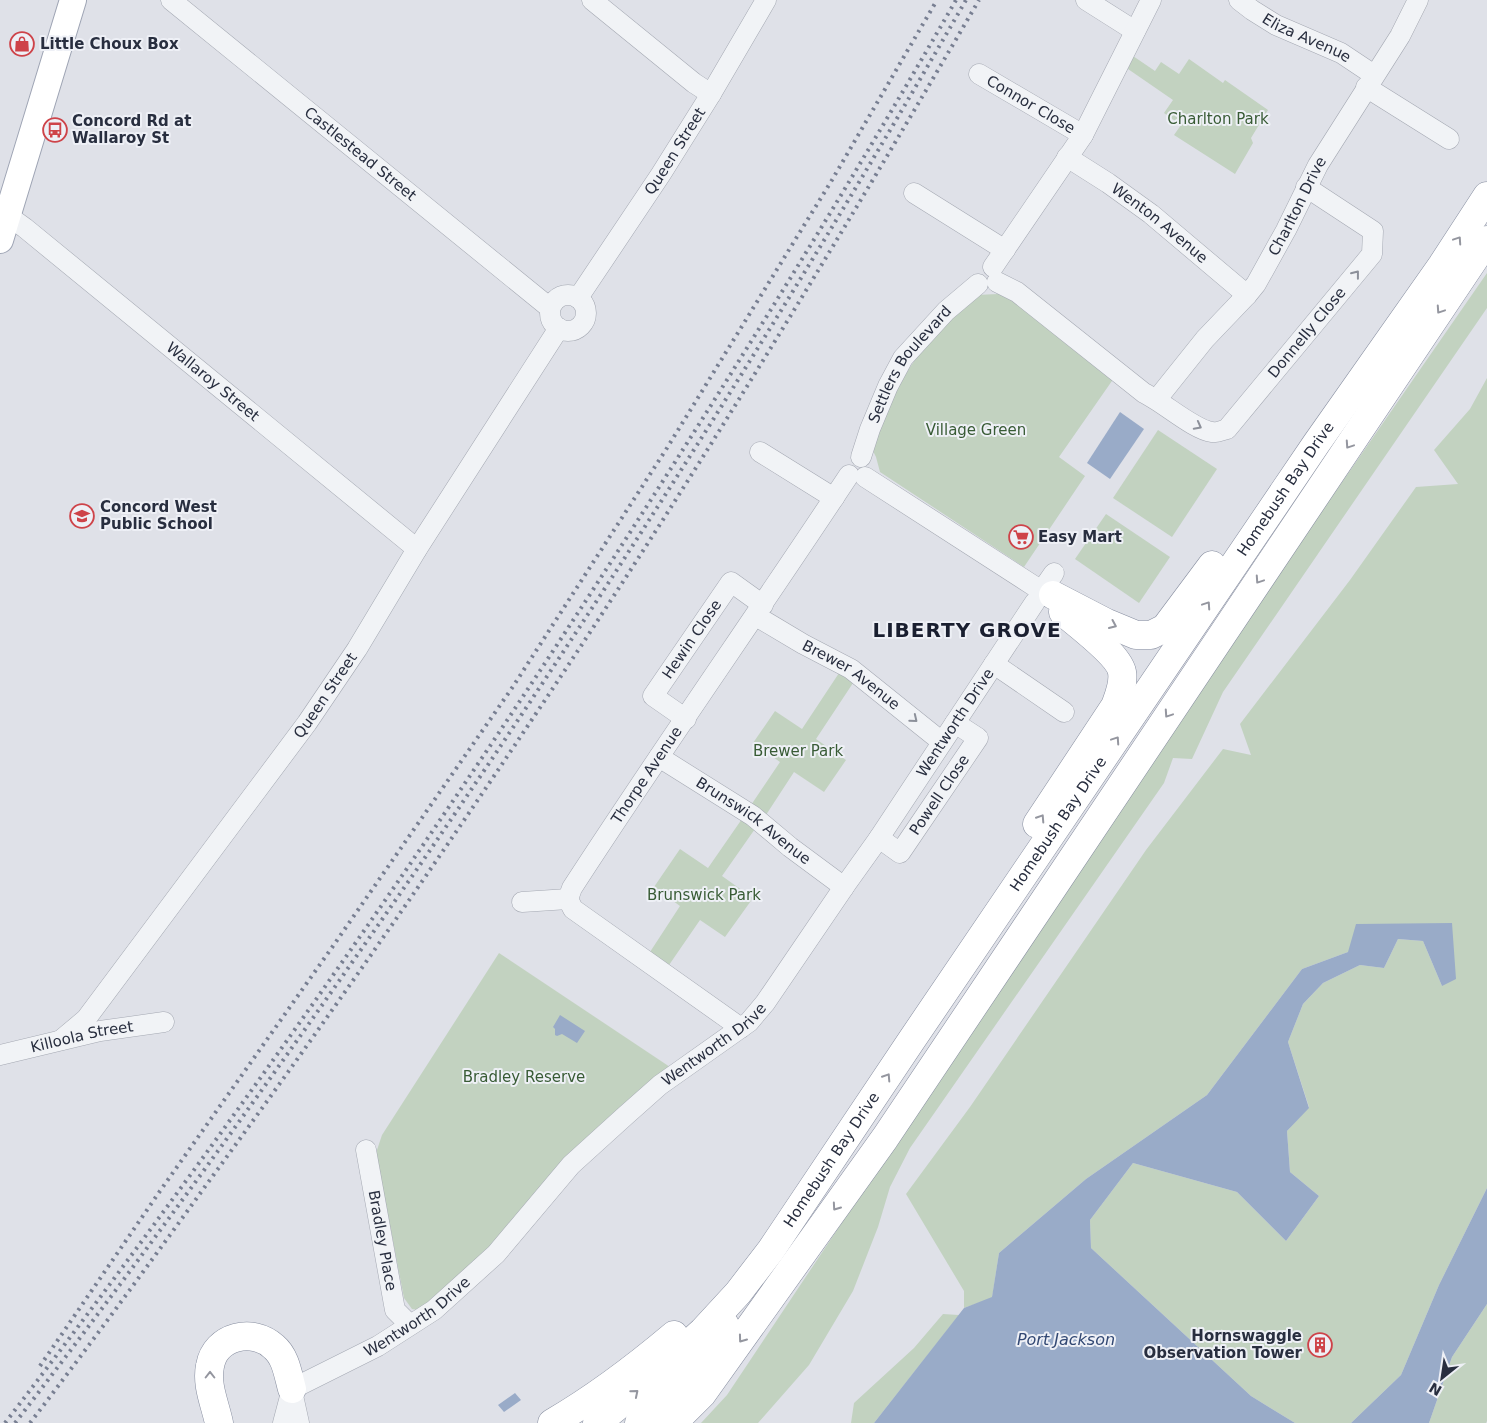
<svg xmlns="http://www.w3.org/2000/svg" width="1487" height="1423" font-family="'DejaVu Sans',sans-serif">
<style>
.green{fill:#c2d2c0}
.water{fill:#99abc8}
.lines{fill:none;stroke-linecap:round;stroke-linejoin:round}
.minor-casing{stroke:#a4a8b2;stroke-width:21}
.major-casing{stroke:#9ea4b4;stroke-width:28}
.highway-casing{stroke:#868d9f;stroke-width:29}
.minor{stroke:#f1f3f6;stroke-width:20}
.major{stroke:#fff;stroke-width:26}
.highway{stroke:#fff;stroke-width:28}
.rail{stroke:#787f92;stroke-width:4;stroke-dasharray:2.5 5;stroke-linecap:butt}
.oneway{stroke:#94969f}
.oneway2{stroke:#8c909a}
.labels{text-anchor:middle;stroke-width:4;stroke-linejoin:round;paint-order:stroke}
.street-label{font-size:15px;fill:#282e3f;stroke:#eef0f6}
.poi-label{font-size:15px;font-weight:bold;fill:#282e3f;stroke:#eef0f6;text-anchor:start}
.park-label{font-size:15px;fill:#385b35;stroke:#eef0f6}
.water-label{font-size:16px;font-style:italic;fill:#324873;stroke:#eef0f6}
.district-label{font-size:20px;font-weight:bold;letter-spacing:1px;fill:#1a1f30;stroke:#eef0f6}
</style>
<rect width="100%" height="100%" fill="#dfe1e8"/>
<g class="green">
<path d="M1133 56 1155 71 1161 62 1179 74 1189 59 1223 83 1225 80 1268 110 1251 138 1253 143 1235 174 1174 135 1181 125 1164 113 1173 100 1128 69Z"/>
<path d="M1487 273V308L1223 692 1192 759 1173 758 1164 783 910 1148 890 1187 878 1227 853 1291 809 1365 758 1423H701L727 1395 1175 723Z"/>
<path d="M1005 291 1114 378 1059 457 1085 476 1024 567 880 472 876 457 872 449C886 414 900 376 925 347 940 328 959 312 976 295L998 294Z"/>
<path d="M1487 378V1188L1439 1285 1401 1375 1351 1423H1295L1251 1396 1091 1248 1090 1220 1133 1163 1237 1192 1286 1241 1319 1196 1290 1172 1287 1131 1309 1107 1288 1042 1303 1004 1323 983 1360 965 1384 968 1398 939 1423 941 1442 986 1452 923 1348 952 1302 969 1207 1095 1086 1179 999 1253 992 1298 964 1308V1291L906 1194 970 1107 1146 850 1223 749 1251 755 1240 724 1350 580 1416 487 1458 484 1434 450 1470 409Z"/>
<path d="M1158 430 1217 469 1172 537 1113 498Z"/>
<path d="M1106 514 1170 557 1139 603 1075 559Z"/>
<path d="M841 670 855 680 816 739 846 760 824 792 794 772 764 818 749 808 780 762 753 743 775 711 802 729Z"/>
<path d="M744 816 757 826 722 876 753 898 725 937 700 920 669 965 650 952 680 906 654 887 680 849 708 868Z"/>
<path d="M499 953 670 1067 493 1244 424 1308 418 1310 412 1309 404 1298 376 1153 382 1135Z"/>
<path d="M1487 1304V1421L1486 1423H1429L1452 1357Z"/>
<path d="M943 1314 959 1315 874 1423H851L854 1403 914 1348Z"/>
</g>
<g class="water">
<path d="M1120 412 1144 429 1110 479 1087 463Z"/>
<path d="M1452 923 1456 979 1442 986 1423 941 1398 939 1384 968 1360 965 1323 983 1303 1004 1288 1042 1309 1108 1287 1131 1290 1172 1319 1196 1286 1241 1237 1192 1133 1163 1090 1220 1091 1248 1251 1396 1295 1423H874L964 1308 992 1297 999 1253 1086 1179 1207 1095 1302 969 1348 952 1356 924Z"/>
<path d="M560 1015 585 1031 577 1043 562 1034 557 1036 555 1035V1029L553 1027Z"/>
<path d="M1487 1188V1304L1452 1357 1429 1423H1313H1351L1401 1375 1439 1285Z"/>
<path d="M515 1393 521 1400 504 1412 498 1405Z"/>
</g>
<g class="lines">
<g class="minor-casing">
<g id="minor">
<path id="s1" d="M171 0 550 308"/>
<path d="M592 0 694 83 711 94"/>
<path d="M1086 0 1135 31"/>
<path id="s2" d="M1239 0 1252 10 1276 25 1341 53 1374 75"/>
<path id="s3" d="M979 74 1083 135"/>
<path d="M1366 87 1449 139"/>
<path id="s4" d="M1067 157 1108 183 1151 214 1247 295"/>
<path d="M914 193 1005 250"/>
<path id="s5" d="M7 215 25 228 417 549"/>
<path d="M993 267 1083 135 1151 0"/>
<path id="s6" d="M997 282 1017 292 1144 393C1163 402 1194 430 1212 432 1217 433 1223 430 1227 429L1372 254 1373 231 1306 187"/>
<circle cx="568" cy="313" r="18"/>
<path id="s7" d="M578 298 661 174 711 94 766 0"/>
<path id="s8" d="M1157 399 1205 339 1247 295 1256 284 1286 230 1318 165 1400 36 1418 0"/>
<path d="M760 452 834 498"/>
<path id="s9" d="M861 457 870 429 888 386 903 358 946 311 978 284"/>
<path d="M865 477 1034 586"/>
<path d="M1047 583 1054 573"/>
<path id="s10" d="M756 616 803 644 851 669 942 742"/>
<path d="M994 664 1064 712"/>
<path id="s11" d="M686 719 653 696 731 582 763 605"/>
<path id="s12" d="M659 757 753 816 790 847 844 887"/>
<path id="s13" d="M879 838 900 853 978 738 955 723"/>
<path d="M522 902 568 899"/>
<path id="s14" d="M741 1028 573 909 568 899 572 888C662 749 758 613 849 475"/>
<path id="s15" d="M61 1040 86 1019 307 723 357 649 417 549 559 328"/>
<path id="s16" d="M0 1055 100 1031 164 1022"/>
<path id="s17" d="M366 1150 395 1310 410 1325"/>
<path id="s18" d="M292 1389 378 1346 434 1310 496 1254 571 1165 625 1116 660 1085 749 1022 765 1003 844 887 879 838 1035 602"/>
<path d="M292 1391 299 1423"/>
<path d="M283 1423 292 1389"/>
</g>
</g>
<g class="major-casing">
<path id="major" d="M0 240 73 0"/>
</g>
<g class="highway-casing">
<g id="highway">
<path d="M1053 595 1107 623 1136 635H1151L1165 628 1212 565"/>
<path d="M1037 824 1115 706C1119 695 1124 684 1122 672 1119 655 1077 624 1063 612"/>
<path d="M219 1423C215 1404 206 1385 210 1366 215 1336 253 1327 274 1347 286 1357 288 1375 292 1389"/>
<path d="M552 1423C595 1398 636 1367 674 1335"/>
<path id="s19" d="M597 1423 646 1383 703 1331 738 1293 771 1250 911 1041 1316 444 1442 265 1487 196"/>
<path d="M639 1423C672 1394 702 1363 725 1325"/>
<path d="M673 1423 702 1394 885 1138 1487 240"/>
</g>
</g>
<use href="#minor" class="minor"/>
<use href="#major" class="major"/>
<use href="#highway" class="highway"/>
<g class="rail">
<path d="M40 1366 160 1191 333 946 512 688 667 448 832 180 937 0"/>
<path d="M5 1423C218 1145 419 859 609 565 729 379 846 192 956 0"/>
<path d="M15 1423C157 1239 292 1050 424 859 615 580 797 294 966 0"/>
<path d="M30 1423C89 1346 147 1267 204 1188 319 1031 431 871 539 709 694 478 839 240 979 0"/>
</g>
</g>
<defs><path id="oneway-chevron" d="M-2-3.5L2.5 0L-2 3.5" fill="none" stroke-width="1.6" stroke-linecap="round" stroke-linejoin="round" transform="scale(1.25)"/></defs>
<g class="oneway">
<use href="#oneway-chevron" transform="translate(1458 240) rotate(-56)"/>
<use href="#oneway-chevron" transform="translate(1440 310) rotate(124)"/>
<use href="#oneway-chevron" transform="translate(1349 445) rotate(124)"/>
<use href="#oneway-chevron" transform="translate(1259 580) rotate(124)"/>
<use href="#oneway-chevron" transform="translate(1207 605) rotate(-56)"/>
<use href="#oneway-chevron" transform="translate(1113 625) rotate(24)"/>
<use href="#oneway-chevron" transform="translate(1168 714) rotate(124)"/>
<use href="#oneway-chevron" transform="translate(1116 740) rotate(-56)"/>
<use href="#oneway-chevron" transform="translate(1041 818) rotate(-57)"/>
<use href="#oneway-chevron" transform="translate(887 1077) rotate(-57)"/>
<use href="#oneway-chevron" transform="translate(836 1207) rotate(125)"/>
<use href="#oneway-chevron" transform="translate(742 1339) rotate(126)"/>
<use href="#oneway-chevron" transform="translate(210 1375) rotate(-90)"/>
<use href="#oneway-chevron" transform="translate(635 1393) rotate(-40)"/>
</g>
<g class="oneway2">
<use href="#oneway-chevron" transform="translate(1356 274) rotate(-52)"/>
<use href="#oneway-chevron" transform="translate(1198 426) rotate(28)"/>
<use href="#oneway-chevron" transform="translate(914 719) rotate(39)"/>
</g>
<defs>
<g id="shop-ring" transform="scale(1.25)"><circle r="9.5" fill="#eef0f6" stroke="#ce4349" stroke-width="1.5"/><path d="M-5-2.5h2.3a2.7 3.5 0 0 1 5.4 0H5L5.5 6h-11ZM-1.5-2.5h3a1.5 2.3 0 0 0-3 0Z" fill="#ce4349"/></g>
<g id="bus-ring" transform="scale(1.25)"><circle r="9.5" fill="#eef0f6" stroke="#ce4349" stroke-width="1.5"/><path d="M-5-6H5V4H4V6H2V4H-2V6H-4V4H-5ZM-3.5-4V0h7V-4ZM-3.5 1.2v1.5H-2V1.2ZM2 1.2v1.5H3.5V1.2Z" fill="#ce4349"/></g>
<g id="school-ring" transform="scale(1.25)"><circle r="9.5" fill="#eef0f6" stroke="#ce4349" stroke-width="1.5"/><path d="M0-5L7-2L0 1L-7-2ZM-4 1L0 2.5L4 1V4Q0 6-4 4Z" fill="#ce4349"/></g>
<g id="supermarket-ring" transform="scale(1.25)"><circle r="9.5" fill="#eef0f6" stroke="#ce4349" stroke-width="1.5"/><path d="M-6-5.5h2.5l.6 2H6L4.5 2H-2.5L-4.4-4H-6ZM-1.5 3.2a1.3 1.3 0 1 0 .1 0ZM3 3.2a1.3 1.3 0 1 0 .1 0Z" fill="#ce4349"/></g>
<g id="building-ring" transform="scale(1.25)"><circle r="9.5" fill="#eef0f6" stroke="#ce4349" stroke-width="1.5"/><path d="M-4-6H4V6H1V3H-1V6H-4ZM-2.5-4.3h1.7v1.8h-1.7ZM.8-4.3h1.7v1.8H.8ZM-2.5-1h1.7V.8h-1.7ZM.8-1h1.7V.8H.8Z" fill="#ce4349"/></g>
</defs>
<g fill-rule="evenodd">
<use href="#shop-ring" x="22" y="44"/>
<use href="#bus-ring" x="55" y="130"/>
<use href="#school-ring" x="82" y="516"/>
<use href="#supermarket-ring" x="1021" y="537"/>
<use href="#building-ring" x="1320" y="1345"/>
</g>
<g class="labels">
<g class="street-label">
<text dy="5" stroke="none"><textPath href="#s2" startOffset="78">Eliza Avenue</textPath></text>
<text dy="5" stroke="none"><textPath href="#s3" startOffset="60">Connor Close</textPath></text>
<text dy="5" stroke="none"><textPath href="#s7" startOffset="176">Queen Street</textPath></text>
<text dy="5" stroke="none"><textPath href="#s1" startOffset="244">Castlestead Street</textPath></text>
<text dy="5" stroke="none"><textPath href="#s8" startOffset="240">Charlton Drive</textPath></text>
<text dy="5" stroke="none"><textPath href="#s4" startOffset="114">Wenton Avenue</textPath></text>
<text dy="5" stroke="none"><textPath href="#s6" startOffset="404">Donnelly Close</textPath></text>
<text dy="5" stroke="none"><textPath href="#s9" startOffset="106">Settlers Boulevard</textPath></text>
<text dy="5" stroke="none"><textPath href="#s5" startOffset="265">Wallaroy Street</textPath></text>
<text dy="5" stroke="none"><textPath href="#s19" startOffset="1165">Homebush Bay Drive</textPath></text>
<text dy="5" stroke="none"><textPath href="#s11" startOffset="109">Hewin Close</textPath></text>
<text dy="5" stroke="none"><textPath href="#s10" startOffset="112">Brewer Avenue</textPath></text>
<text dy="5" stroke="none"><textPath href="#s15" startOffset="435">Queen Street</textPath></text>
<text dy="5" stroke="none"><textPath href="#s18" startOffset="955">Wentworth Drive</textPath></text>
<text dy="5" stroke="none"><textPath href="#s14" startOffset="364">Thorpe Avenue</textPath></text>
<text dy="5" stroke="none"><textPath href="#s13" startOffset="96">Powell Close</textPath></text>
<text dy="5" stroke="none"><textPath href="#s12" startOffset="114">Brunswick Avenue</textPath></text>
<text dy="5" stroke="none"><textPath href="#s19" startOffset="760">Homebush Bay Drive</textPath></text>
<text dy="5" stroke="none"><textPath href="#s16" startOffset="84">Killoola Street</textPath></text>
<text dy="5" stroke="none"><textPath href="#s18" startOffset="550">Wentworth Drive</textPath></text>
<text dy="5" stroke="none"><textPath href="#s19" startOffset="355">Homebush Bay Drive</textPath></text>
<text dy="5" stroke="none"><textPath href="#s17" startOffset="92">Bradley Place</textPath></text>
<text dy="5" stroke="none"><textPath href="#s18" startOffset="145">Wentworth Drive</textPath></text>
</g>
<g class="poi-label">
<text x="40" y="49">Little Choux Box</text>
<text x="72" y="126">Concord Rd at<tspan x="72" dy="17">Wallaroy St</tspan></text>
<text x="100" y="512">Concord West<tspan x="100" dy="17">Public School</tspan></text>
<text x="1038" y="542">Easy Mart</text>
<text x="1302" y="1341" text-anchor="end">Hornswaggle<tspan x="1302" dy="17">Observation Tower</tspan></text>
</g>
<g class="park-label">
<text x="1218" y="124">Charlton Park</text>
<text x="976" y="435">Village Green</text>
<text x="798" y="756">Brewer Park</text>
<text x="704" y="900">Brunswick Park</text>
<text x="524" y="1082">Bradley Reserve</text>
</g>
<g class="water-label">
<text x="1066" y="1345">Port Jackson</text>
</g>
<g class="district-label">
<text x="967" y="637">LIBERTY GROVE</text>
</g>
</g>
<g transform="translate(1442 1378) rotate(210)" stroke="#eef0f6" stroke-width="4" paint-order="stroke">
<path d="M0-4L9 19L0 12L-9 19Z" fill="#282e3f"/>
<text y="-8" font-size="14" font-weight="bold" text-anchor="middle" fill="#282e3f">N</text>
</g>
</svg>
